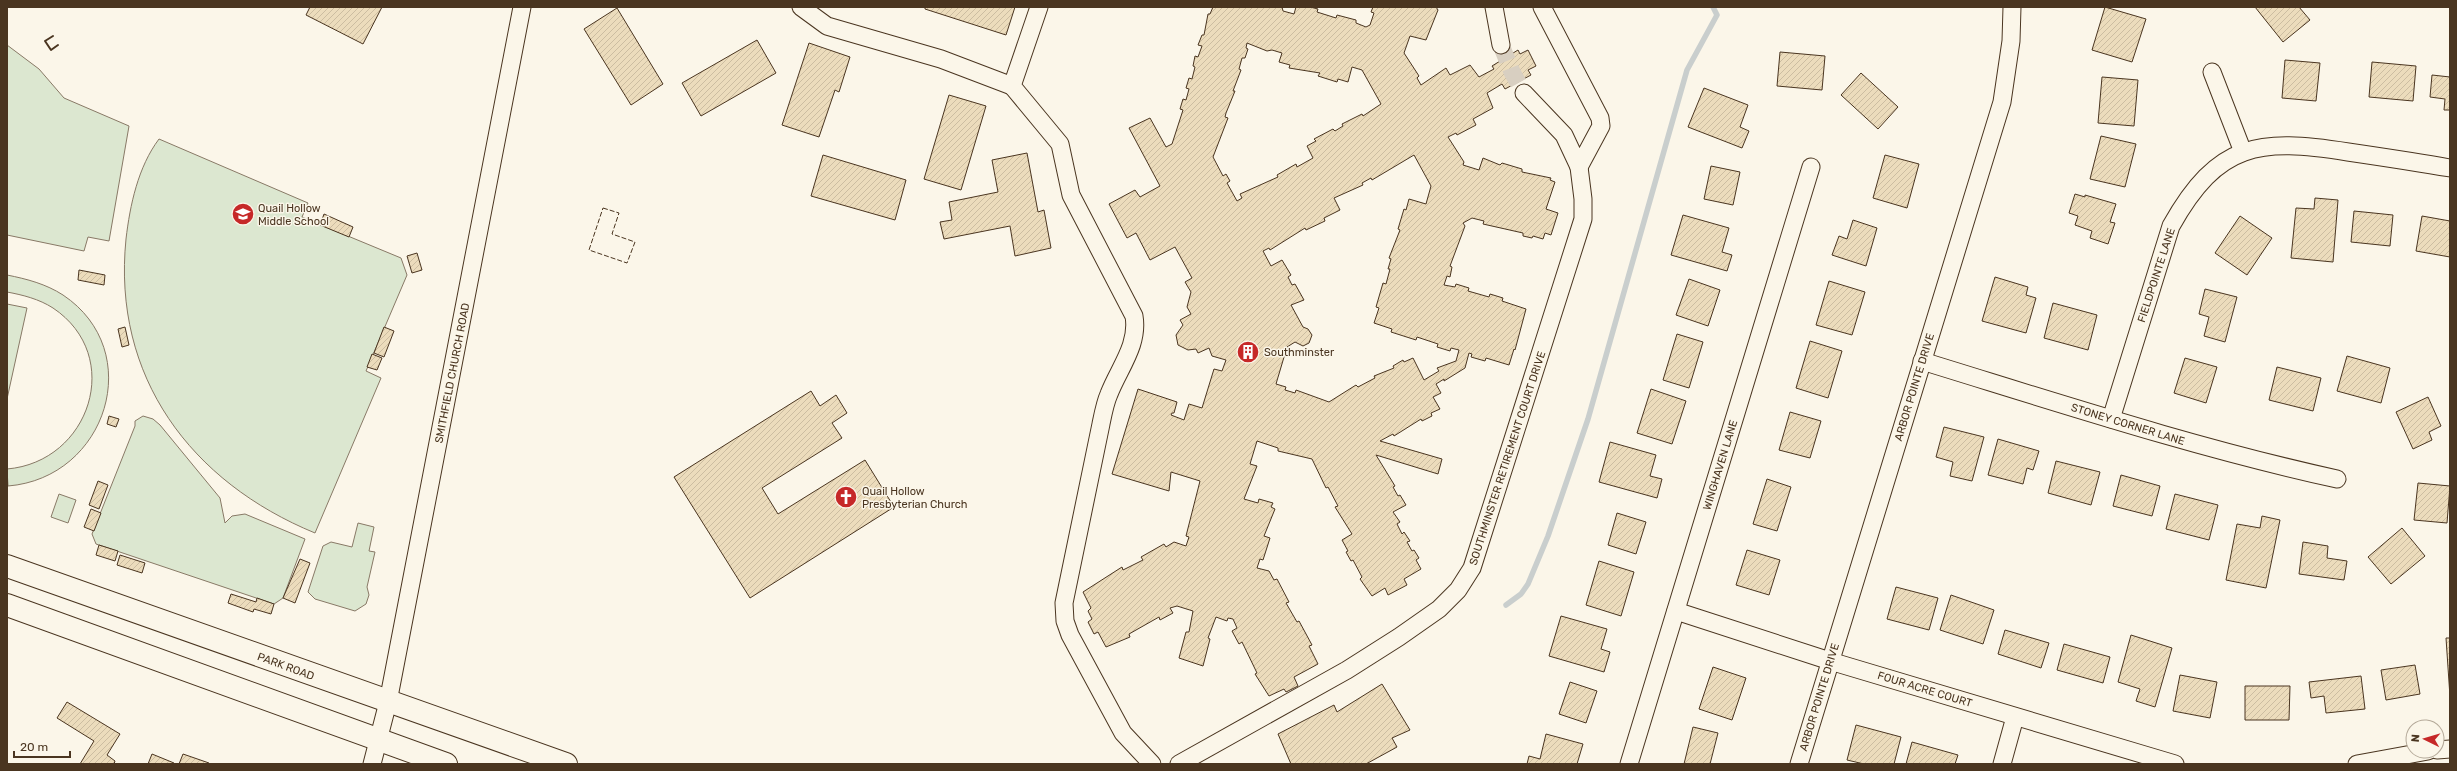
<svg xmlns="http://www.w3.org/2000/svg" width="2457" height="771" font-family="Rubik,sans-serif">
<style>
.pitch{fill:#dce7d0;stroke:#887966}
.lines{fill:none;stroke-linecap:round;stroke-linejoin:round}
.stream{stroke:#c9cecd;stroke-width:5.5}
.building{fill:url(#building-hatch);stroke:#4a3520;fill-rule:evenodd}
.minor-tunnel{stroke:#d8cfc1;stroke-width:17;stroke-dasharray:17 8;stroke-linecap:butt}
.minor-casing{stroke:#4a3520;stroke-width:19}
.secondary-casing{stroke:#4a3520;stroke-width:24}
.minor{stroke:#fbf6e9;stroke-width:17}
.secondary{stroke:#fbf6e9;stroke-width:22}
.fence{stroke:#4a3520;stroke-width:1;stroke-dasharray:5 2;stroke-linecap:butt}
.wall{stroke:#4a3520;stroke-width:2}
.labels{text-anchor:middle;stroke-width:3;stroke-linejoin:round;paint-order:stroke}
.poi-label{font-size:11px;fill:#4a3520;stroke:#fbf6e9;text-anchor:start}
.street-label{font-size:11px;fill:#4a3520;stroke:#fbf6e9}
</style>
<defs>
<pattern id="building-hatch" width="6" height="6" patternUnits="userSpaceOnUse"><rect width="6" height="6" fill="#ecdcbc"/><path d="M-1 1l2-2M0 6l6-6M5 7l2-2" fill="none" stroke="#ccbda1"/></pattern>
</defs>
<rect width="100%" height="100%" fill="#fbf6e9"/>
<g class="pitch">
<path d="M7 45 39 69 64 98 129 126 109 241 88 237 84 251 7 235Z"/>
<path d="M159 139 308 203 302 217 401 258 407 275 366 371 381 378 315 533C191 482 112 377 126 239 130 205 138 167 159 139Z"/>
<path d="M7 275C27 279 46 284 63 295 147 351 107 478 8 486L7 469C90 462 125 356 53 308 39 299 23 295 7 292Z"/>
<path d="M7 304 27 308 7 399Z"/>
<path d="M143 416 153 419 160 425 220 498 225 523 232 516 245 514 305 539 283 598 274 604 96 544 92 534 135 426V421Z"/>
<path d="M59 494 76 500 68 523 51 517Z"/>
<path d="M358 523 374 527 369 551 375 552 367 587 369 595 366 604 355 611 315 599 308 592 323 546 331 542 352 547Z"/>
</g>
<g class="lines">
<path class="stream" d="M1506 605 1521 594 1528 584 1548 536 1588 419 1687 70 1717 15 1713 7"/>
</g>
<g class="building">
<path d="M310 7H382L363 44 306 15Z"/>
<path d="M925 7H1015L1006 35 925 9Z"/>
<path d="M1213 7H1282L1283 11 1294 14 1296 7H1310L1318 9 1317 12 1336 18 1337 15 1356 20V23L1366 27 1370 25 1374 13 1371 12 1373 7H1436L1438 10 1426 40 1410 36 1404 53 1419 76 1417 78 1421 85 1446 68 1450 75 1470 65 1479 77 1494 69 1492 66 1518 50 1520 54 1528 50 1536 66 1528 70 1531 75 1505 89 1502 84 1487 93 1493 108 1473 119 1476 125 1457 135 1456 133 1448 137 1464 162 1463 165 1479 170 1483 158 1500 165 1502 163 1522 169V172L1551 178 1550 180 1555 182 1546 209 1558 213 1551 235 1545 233 1543 239 1533 236 1532 238 1523 236V233L1483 224 1484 221 1472 218 1463 223 1465 226 1450 266 1452 267 1450 277 1447 276 1444 285 1455 287 1456 284 1469 288 1468 291 1489 297 1490 294 1503 298 1502 301 1526 309 1515 350 1514 349 1509 365 1486 358 1485 361 1471 357 1472 354 1469 353 1465 368 1444 381V379L1436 384 1441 393 1433 397 1440 409 1431 413 1432 416 1422 421 1421 419 1394 436 1393 434 1380 441 1442 459 1438 474 1376 455 1395 486 1393 487 1398 496 1400 495 1406 505 1393 512 1400 522 1397 524 1402 534 1404 532 1410 541 1407 542 1412 551 1414 550 1419 558 1416 560 1421 569 1404 579 1407 585 1388 595 1385 588 1372 596 1360 579 1362 577 1353 560 1351 561 1346 552 1348 551 1342 540 1352 534 1335 507 1338 506 1328 487 1326 488 1312 459 1278 451V448L1257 441 1250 464 1257 466 1244 499 1258 503 1259 499 1273 503 1271 507 1275 509 1264 536 1270 538 1263 560 1260 559 1257 568 1269 571 1274 580 1277 579 1289 602 1286 603 1297 622 1299 621 1312 645 1309 646 1318 664 1294 677 1298 686 1286 692 1284 689 1269 696 1255 674 1257 673 1242 642 1239 644 1232 631 1237 628 1233 619 1228 618 1227 621 1216 617 1208 638 1210 639 1203 666 1179 658 1186 632H1189L1193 611 1177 606 1170 608 1173 613 1160 620 1159 617 1129 634 1130 637 1106 647 1098 632 1094 634 1088 622 1092 619 1088 611 1091 608 1083 592 1122 567 1123 570 1143 560 1141 557 1164 544 1166 547 1174 542 1186 546 1189 537 1186 536 1200 481 1171 472 1169 491 1112 474 1138 389 1177 402 1174 413H1172L1171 415 1184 420 1189 404 1202 408 1214 369 1222 371 1226 360 1212 356 1209 348 1198 353 1196 349 1188 350 1178 345 1176 335 1183 325 1180 320 1191 314 1187 307 1191 292 1185 282 1192 278 1175 247 1150 260 1136 233 1127 238 1109 204 1135 190 1140 197 1160 186 1129 128 1150 118 1166 147 1172 144 1183 110 1180 109 1183 99 1186 100 1189 89 1186 88 1189 78 1192 79 1195 67 1193 66 1195 56 1198 57 1202 46 1198 45 1202 35H1204L1208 14H1210ZM1247 43 1267 51 1272 50 1282 53 1279 62 1290 65 1289 68 1320 73 1318 76 1337 82 1338 79 1348 82 1352 67 1362 70 1381 104 1363 116 1362 114 1342 124 1343 126 1335 131 1333 129 1314 139 1316 141 1307 146 1313 158 1297 167 1296 164 1277 175 1278 177 1240 194 1242 198 1237 201 1227 183 1230 181 1226 174 1223 176 1213 157 1228 118 1225 117 1226 113 1235 91H1233L1241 70 1239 69 1242 58H1245L1248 49 1246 48ZM1414 155 1431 186 1426 204 1409 199 1406 210 1404 209 1398 229 1400 230 1389 258 1391 259 1388 269H1390L1386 284 1383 283 1376 307 1379 308 1374 323 1392 329 1391 332 1416 340 1417 337 1438 344 1437 347 1450 351 1451 348 1459 350 1456 361 1437 368 1439 371 1424 380 1413 358 1404 362 1403 360 1393 366 1394 368 1374 376 1375 378 1358 387 1356 385 1329 402 1296 390 1295 393 1285 390 1286 387 1276 384 1287 347 1295 342 1303 346 1309 343 1312 335 1308 329 1303 327 1291 305 1304 300 1295 284 1292 285 1288 277 1291 275 1282 260 1271 266 1263 251 1269 248 1270 250 1305 228 1306 230 1325 221 1324 218 1340 210 1334 198 1363 185 1362 183 1371 178 1372 180Z"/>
<path d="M2105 7 2146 19 2132 62 2092 50Z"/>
<path d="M2255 7H2299L2310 20 2283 42Z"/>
<path d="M617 8 663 84 631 105 584 29Z"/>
<path d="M757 40 776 73 701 116 682 83Z"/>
<path d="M809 43 850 57 839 92 835 90 819 137 782 125Z"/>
<path d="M1780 52 1825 56 1822 90 1777 86Z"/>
<path d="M2285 60 2320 63 2316 101 2282 98Z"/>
<path d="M2372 62 2416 66 2413 101 2369 97Z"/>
<path d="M1861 73 1898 107 1878 129 1841 95Z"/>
<path d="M2432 75 2450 77V110H2444L2445 99 2430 97Z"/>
<path d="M2102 77 2138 80 2134 126 2098 123Z"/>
<path d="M1704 88 1748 105 1740 127 1749 131 1742 148 1688 127Z"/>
<path d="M949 95 986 106 961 190 924 179Z"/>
<path d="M2101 136 2136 144 2125 187 2090 179Z"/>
<path d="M1027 153 1038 212 1044 210 1051 248 1015 256 1010 226 944 239 940 222 952 220 949 202 998 192 992 160Z"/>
<path d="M823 155 906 180 895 220 811 196Z"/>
<path d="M1885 155 1919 164 1907 208 1873 198Z"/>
<path d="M1711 166 1740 172 1733 205 1704 199Z"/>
<path d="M2075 194 2085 197V195L2116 204 2110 222 2115 223 2108 244 2090 238 2092 231 2075 225 2078 216 2069 213Z"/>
<path d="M2315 198 2338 200 2333 262 2291 258 2296 208 2314 209Z"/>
<path d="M2354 211 2393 215 2390 246 2351 242Z"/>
<path d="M324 214 353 227 349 237 320 225Z"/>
<path d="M1683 215 1729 228 1722 252 1732 255 1727 271 1671 255Z"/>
<path d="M2240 216 2272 238 2247 275 2215 253Z"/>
<path d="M2422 216 2450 221V257L2416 251Z"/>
<path d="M1853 220 1877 228 1866 266 1832 255 1839 236 1847 239Z"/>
<path d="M417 253 422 270 412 273 407 256Z"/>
<path d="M79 270 105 275 104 285 78 280Z"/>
<path d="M1995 277 2028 287 2026 295 2036 298 2026 333 1982 321Z"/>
<path d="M1689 279 1720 290 1708 326 1676 315Z"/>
<path d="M1829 281 1865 292 1852 335 1816 325Z"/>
<path d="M2205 289 2237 297 2225 342 2204 336 2209 317 2199 314Z"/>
<path d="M2053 303 2097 315 2088 350 2044 338Z"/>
<path d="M125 327 129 345 122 347 118 329Z"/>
<path d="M384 327 394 331 384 357 374 353Z"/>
<path d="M1677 334 1703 342 1689 388 1663 380Z"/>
<path d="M1810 341 1842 351 1828 398 1796 388Z"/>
<path d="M372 354 382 358 377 370 367 367Z"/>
<path d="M2347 356 2390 368 2381 403 2337 391Z"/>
<path d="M2185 358 2217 367 2206 403 2174 393Z"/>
<path d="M2277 367 2321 378 2313 411 2269 400Z"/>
<path d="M1651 389 1686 401 1672 444 1637 433Z"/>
<path d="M811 391 820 406 836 395 847 413 832 423 842 438 762 488 778 514 865 460 894 507 750 598 674 477Z"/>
<path d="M2428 397 2441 426 2429 432 2432 440 2413 449 2396 412Z"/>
<path d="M1790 412 1821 421 1810 458 1779 450Z"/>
<path d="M109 416 119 419 116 427 107 424Z"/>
<path d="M1944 427 1984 437 1972 481 1950 476 1953 462 1936 457Z"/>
<path d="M1998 439 2039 451 2033 470 2027 468 2023 484 1988 475Z"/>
<path d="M1610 442 1656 455 1650 476 1662 479 1657 498 1599 482Z"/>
<path d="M2056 461 2100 472 2091 505 2048 493Z"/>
<path d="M2121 475 2160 486 2152 516 2113 506Z"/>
<path d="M1767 479 1791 487 1777 531 1753 524Z"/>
<path d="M98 481 108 485 99 509 89 505Z"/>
<path d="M2418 483 2450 486 2447 523 2414 520Z"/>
<path d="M2175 494 2218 505 2209 540 2166 529Z"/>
<path d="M91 509 101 513 94 531 84 527Z"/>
<path d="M1617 513 1646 522 1636 554 1608 545Z"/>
<path d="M2262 516 2280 520 2266 588 2226 580 2237 524 2260 528Z"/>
<path d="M2402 528 2425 556 2391 584 2368 557Z"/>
<path d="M2303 542 2328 546 2327 558 2347 561 2344 580 2299 574Z"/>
<path d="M99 545 118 551 115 561 96 555Z"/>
<path d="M1747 550 1780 560 1769 595 1736 585Z"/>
<path d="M120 555 145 563 142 573 117 565Z"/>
<path d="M300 559 310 563 295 603 283 598Z"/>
<path d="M1599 561 1634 572 1621 616 1586 605Z"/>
<path d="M1896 587 1938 598 1929 630 1887 619Z"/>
<path d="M231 594 256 602 257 598 274 604 271 614 254 609 253 612 228 603Z"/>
<path d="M1951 595 1994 610 1983 644 1940 630Z"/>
<path d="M1561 616 1607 629 1601 649 1610 652 1604 672 1549 656Z"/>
<path d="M2005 630 2049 643 2041 668 1998 654Z"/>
<path d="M2131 635 2172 648 2155 707 2136 701 2140 689 2118 682Z"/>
<path d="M2446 638H2450V697Z"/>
<path d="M2064 644 2110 657 2103 683 2057 670Z"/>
<path d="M2415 665 2420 694 2386 700 2381 670Z"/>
<path d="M1713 667 1746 678 1732 720 1699 709Z"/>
<path d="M2180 675 2217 682 2210 718 2173 711Z"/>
<path d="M2361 676 2365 709 2326 713 2324 696 2311 698 2309 682Z"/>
<path d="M1570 682 1597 691 1586 723 1559 714Z"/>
<path d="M1382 684 1410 730 1392 738 1397 747 1366 764H1291L1278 734 1334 705 1337 712Z"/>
<path d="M2245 686H2290L2289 720H2245Z"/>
<path d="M67 702 120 734 107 755 115 761 114 764H80L94 741 57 718Z"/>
<path d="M1856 725 1901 737 1894 764H1864L1847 760Z"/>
<path d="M1693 727 1718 733 1710 764H1684Z"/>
<path d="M1546 734 1583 744 1577 764H1527L1529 756 1540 759Z"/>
<path d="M1912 742 1958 755 1955 764H1906Z"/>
<path d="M152 754 174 763 173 764H148Z"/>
<path d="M183 754 209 763V764H179Z"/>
</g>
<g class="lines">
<path class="minor-tunnel" d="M1501 45 1512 72 1524 93"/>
<g class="minor-casing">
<g id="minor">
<path d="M801 7 827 26 941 59 1012 86"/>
<path d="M1039 7 1012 86 1060 144 1071 195 1134 316C1139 345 1119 368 1109 394 1105 403 1103 414 1101 424L1064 603 1065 621 1070 635 1123 733 1152 764"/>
<path d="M1494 7 1501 45"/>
<path d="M2212 72 2243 152"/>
<path d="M1524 93 1564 135 1579 167 1601 126 1600 118 1542 7"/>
<path d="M1922 361C2059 403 2196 448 2337 479"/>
<path d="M2111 419 2171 226C2218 142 2259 138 2348 152 2382 157 2416 162 2450 168"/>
<path d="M1676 611 1830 661 2175 764"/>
<path d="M2437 750 2450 749"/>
<path d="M372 764 388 702 522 7"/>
<path d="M1179 764 1347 670 1399 637 1439 609 1458 590 1472 568 1583 219V199L1579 167"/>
<path d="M1629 764 1811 167"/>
<path d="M1799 764 2002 102 2011 41 2012 7"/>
<path d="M2002 764 2015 717"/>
<path d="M2357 764 2428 751"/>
</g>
</g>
<g class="secondary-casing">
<g id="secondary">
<path d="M7 566 566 764"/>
<path d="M7 605 446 764"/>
</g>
</g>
<use href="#minor" class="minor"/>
<use href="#secondary" class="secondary"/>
<path class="fence" d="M603 208 619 213 612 234 635 242 627 263 589 250Z"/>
<path class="wall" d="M53 36 45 41 51 50 58 45"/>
</g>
<defs>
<g id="school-disc" transform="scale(1.15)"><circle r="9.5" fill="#c62828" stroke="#fbf6e9"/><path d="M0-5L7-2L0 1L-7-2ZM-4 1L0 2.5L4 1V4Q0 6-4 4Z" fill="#fff"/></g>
<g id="building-disc" transform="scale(1.15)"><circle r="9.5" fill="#c62828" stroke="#fbf6e9"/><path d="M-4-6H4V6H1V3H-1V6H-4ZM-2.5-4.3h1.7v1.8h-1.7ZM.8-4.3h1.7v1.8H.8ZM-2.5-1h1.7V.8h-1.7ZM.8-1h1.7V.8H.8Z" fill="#fff"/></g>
<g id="church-disc" transform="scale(1.15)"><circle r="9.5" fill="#c62828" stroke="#fbf6e9"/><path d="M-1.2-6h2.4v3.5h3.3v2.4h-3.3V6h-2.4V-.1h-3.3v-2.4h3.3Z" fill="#fff"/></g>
</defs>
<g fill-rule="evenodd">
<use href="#school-disc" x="243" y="214"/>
<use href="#building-disc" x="1248" y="352"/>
<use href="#church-disc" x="846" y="497"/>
</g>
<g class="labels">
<g class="poi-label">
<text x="258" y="212">Quail Hollow<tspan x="258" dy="13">Middle School</tspan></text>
<text x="1264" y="356">Southminster</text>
<text x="862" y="495">Quail Hollow<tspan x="862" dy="13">Presbyterian Church</tspan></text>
</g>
<g class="street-label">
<text transform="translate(2156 275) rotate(-72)" y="4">FIELDPOINTE LANE</text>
<text transform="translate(452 373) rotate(-79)" y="4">SMITHFIELD CHURCH ROAD</text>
<text transform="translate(1914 387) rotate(-73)" y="4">ARBOR POINTE DRIVE</text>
<text transform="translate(2128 424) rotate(17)" y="4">STONEY CORNER LANE</text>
<text transform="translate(1507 458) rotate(-72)" y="4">SOUTHMINSTER RETIREMENT COURT DRIVE</text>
<text transform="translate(1720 465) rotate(-73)" y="4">WINGHAVEN LANE</text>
<text transform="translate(286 666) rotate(20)" y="4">PARK ROAD</text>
<text transform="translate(1925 689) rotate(17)" y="4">FOUR ACRE COURT</text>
<text transform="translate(1819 697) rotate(-73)" y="4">ARBOR POINTE DRIVE</text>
</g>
</g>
<rect width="2457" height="771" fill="none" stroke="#4a3520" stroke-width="16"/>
<g transform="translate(2425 739) rotate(275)"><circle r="19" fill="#fbf6e9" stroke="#b4a999"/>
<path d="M0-3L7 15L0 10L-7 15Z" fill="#c62828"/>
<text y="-6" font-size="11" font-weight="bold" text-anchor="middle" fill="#4a3520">N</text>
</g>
<path d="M14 751v6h56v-6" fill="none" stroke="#4a3520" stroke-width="2"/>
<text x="20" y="751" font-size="12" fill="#4a3520" stroke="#fbf6e9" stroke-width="3" paint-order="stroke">20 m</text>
</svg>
